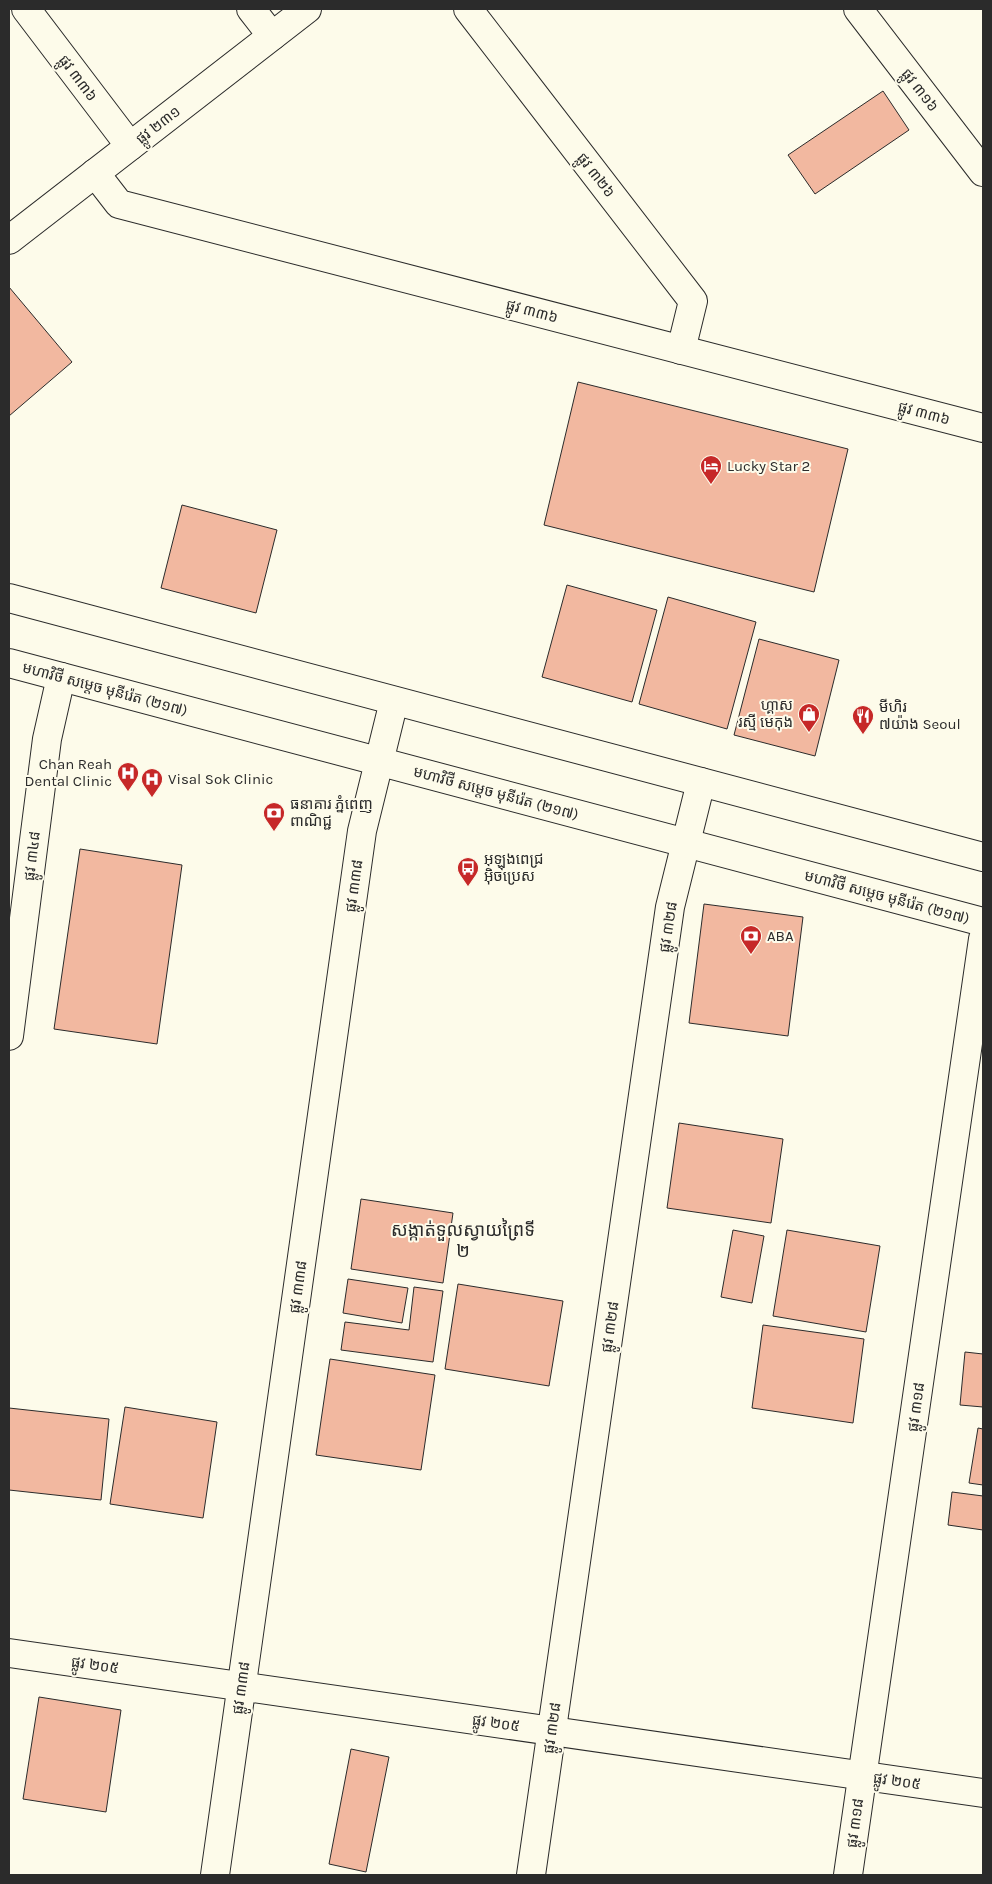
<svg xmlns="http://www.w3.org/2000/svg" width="992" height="1884" font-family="Karla,'Noto Sans Khmer',sans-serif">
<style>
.building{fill:#f2b8a0;stroke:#2b2b2b}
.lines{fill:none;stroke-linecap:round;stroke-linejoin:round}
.minor-casing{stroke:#2b2b2b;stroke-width:30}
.major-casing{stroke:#2b2b2b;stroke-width:30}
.minor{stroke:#fdfbea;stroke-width:28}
.major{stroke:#fdfbea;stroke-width:28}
.labels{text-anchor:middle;stroke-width:4;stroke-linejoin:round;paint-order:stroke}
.street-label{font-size:15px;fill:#2b2b2b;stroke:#fdfbea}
.poi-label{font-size:15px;fill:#2b2b2b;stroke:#fdfbea;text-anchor:start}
.quarter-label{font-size:18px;fill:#2b2b2b;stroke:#fdfbea}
</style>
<rect width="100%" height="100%" fill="#fdfbea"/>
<g class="building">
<path d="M883 91 909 130 815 194 788 155Z"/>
<path d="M9 287 72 362 9 416Z"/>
<path d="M578 382 848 449 814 592 544 525Z"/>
<path d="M182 505 277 530 256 613 161 588Z"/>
<path d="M567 585 657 610 632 702 542 677Z"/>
<path d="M668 597 756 622 727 729 639 704Z"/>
<path d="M759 639 839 660 815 756 734 735Z"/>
<path d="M80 849 182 865 157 1044 54 1029Z"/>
<path d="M704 904 803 917 788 1036 689 1023Z"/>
<path d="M679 1123 783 1139 771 1223 667 1208Z"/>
<path d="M361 1199 453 1213 443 1283 351 1269Z"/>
<path d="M733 1230 764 1236 752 1303 721 1297Z"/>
<path d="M787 1230 880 1246 866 1332 773 1316Z"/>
<path d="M348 1279 408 1288 402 1323 343 1313Z"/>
<path d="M458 1284 563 1301 549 1386 445 1369Z"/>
<path d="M414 1287 443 1291 433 1362 341 1350 345 1322 409 1330Z"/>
<path d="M763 1325 864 1339 853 1423 752 1408Z"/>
<path d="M965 1352 983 1354V1407L960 1405Z"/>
<path d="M330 1359 435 1375 421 1470 316 1455Z"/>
<path d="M125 1407 217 1422 203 1518 110 1504Z"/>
<path d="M9 1408 109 1419 101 1500 9 1490Z"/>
<path d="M978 1428 983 1429V1485L969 1483Z"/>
<path d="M952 1492 983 1496V1530L948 1525Z"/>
<path d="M39 1697 121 1710 106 1812 23 1799Z"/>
<path d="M351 1749 389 1757 366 1872 329 1864Z"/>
</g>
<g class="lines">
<g class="minor-casing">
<g id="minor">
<path d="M26 9 130 146"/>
<path d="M251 9 272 36"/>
<path d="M468 9 693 301 681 350"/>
<path d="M858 9 983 172"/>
<path d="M95 173 119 204 983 428"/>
<path d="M9 240 307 9"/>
<path d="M9 1036 47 739 61 677"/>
<path d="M9 1653 983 1793"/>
<path d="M215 1875 362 831 394 701"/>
<path d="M531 1875 670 907 701 782"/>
<path d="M848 1875 983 939"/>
</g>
</g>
<g class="major-casing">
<g id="major">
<path d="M9 598 983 857"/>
<path d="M9 663 983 922"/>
</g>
</g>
<use href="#minor" class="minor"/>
<use href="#major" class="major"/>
</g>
<defs>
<g id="hotel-pin" transform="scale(1.125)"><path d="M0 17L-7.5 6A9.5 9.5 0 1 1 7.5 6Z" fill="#c62828" stroke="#fdfbea"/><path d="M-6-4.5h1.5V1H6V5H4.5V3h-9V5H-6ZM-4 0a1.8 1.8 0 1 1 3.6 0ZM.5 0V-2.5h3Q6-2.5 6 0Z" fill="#fff"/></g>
<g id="shop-pin" transform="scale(1.125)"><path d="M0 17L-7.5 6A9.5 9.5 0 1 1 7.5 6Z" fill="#c62828" stroke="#fdfbea"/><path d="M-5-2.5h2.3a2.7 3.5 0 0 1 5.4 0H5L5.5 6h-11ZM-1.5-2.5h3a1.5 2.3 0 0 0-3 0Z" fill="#fff"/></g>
<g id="restaurant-pin" transform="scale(1.125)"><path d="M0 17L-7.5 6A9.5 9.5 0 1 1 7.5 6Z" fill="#c62828" stroke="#fdfbea"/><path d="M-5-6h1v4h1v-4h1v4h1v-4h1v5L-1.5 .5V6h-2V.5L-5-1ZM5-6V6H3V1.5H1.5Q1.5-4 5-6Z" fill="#fff"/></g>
<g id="hospital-pin" transform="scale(1.125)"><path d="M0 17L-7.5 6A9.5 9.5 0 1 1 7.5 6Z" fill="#c62828" stroke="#fdfbea"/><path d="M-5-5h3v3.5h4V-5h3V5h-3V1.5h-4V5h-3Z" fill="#fff"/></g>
<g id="bank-pin" transform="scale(1.125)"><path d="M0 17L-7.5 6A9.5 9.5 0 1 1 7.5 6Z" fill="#c62828" stroke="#fdfbea"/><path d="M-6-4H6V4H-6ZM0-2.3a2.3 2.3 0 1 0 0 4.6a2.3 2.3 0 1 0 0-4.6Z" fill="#fff"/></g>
<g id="bus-pin" transform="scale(1.125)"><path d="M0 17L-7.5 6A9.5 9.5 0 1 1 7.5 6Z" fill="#c62828" stroke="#fdfbea"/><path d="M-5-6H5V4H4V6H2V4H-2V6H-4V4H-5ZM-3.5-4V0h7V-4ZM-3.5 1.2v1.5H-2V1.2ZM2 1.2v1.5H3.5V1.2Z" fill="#fff"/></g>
</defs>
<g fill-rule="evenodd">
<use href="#hotel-pin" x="711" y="466"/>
<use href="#shop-pin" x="809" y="714"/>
<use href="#restaurant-pin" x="863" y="716"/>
<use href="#hospital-pin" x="128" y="773"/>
<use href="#hospital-pin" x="152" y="779"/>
<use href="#bank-pin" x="274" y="813"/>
<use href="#bus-pin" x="468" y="868"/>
<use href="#bank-pin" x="751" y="936"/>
</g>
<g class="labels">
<g class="street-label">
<text transform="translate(78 78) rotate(53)" y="5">ផ្លូវ ៣៣៦</text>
<text transform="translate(920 90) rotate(52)" y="5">ផ្លូវ ៣១៦</text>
<text transform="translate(158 125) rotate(-38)" y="5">ផ្លូវ ២៣១</text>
<text transform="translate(596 175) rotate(52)" y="5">ផ្លូវ ៣២៦</text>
<text transform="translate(532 311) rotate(15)" y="5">ផ្លូវ ៣៣៦</text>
<text transform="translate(924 413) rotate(15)" y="5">ផ្លូវ ៣៣៦</text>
<text transform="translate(105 689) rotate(15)" y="5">មហាវិថី សម្តេច មុនីរ៉េត (២១៧)</text>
<text transform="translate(496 793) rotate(15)" y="5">មហាវិថី សម្តេច មុនីរ៉េត (២១៧)</text>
<text transform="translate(32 856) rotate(-83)" y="5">ផ្លូវ ៣៤៨</text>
<text transform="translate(354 886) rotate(-82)" y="5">ផ្លូវ ៣៣៨</text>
<text transform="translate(887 897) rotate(15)" y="5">មហាវិថី សម្តេច មុនីរ៉េត (២១៧)</text>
<text transform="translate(668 927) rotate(-81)" y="5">ផ្លូវ ៣២៨</text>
<text transform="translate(298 1287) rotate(-82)" y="5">ផ្លូវ ៣៣៨</text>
<text transform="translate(610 1327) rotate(-82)" y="5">ផ្លូវ ៣២៨</text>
<text transform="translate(916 1407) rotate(-82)" y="5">ផ្លូវ ៣១៨</text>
<text transform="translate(95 1665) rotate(8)" y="5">ផ្លូវ ២០៥</text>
<text transform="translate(241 1688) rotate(-82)" y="5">ផ្លូវ ៣៣៨</text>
<text transform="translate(496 1723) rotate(8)" y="5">ផ្លូវ ២០៥</text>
<text transform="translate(552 1728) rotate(-82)" y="5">ផ្លូវ ៣២៨</text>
<text transform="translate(897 1781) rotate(8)" y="5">ផ្លូវ ២០៥</text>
<text transform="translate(855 1823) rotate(-82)" y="5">ផ្លូវ ៣១៨</text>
</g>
<g class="poi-label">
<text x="727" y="471">Lucky Star 2</text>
<text x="793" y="710" text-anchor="end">ហ្គាស<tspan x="793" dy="17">រស្មី មេកុង</tspan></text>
<text x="879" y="712">មីហិរ<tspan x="879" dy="17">៧យ៉ាង Seoul</tspan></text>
<text x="112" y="769" text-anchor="end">Chan Reah<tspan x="112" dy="17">Dental Clinic</tspan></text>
<text x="168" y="784">Visal Sok Clinic</text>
<text x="290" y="809">ធនាគារ ភ្នំពេញ<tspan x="290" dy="17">ពាណិជ្ជ</tspan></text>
<text x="484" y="864">អុឡុងពេជ្រ<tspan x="484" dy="17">អ៊ិចប្រេស</tspan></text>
<text x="767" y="941">ABA</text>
</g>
<g class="quarter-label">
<text x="463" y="1236">សង្កាត់ទួលស្វាយព្រៃទី<tspan x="463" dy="21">២</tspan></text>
</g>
</g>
<rect width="992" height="1884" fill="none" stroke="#2b2b2b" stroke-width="20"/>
</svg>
